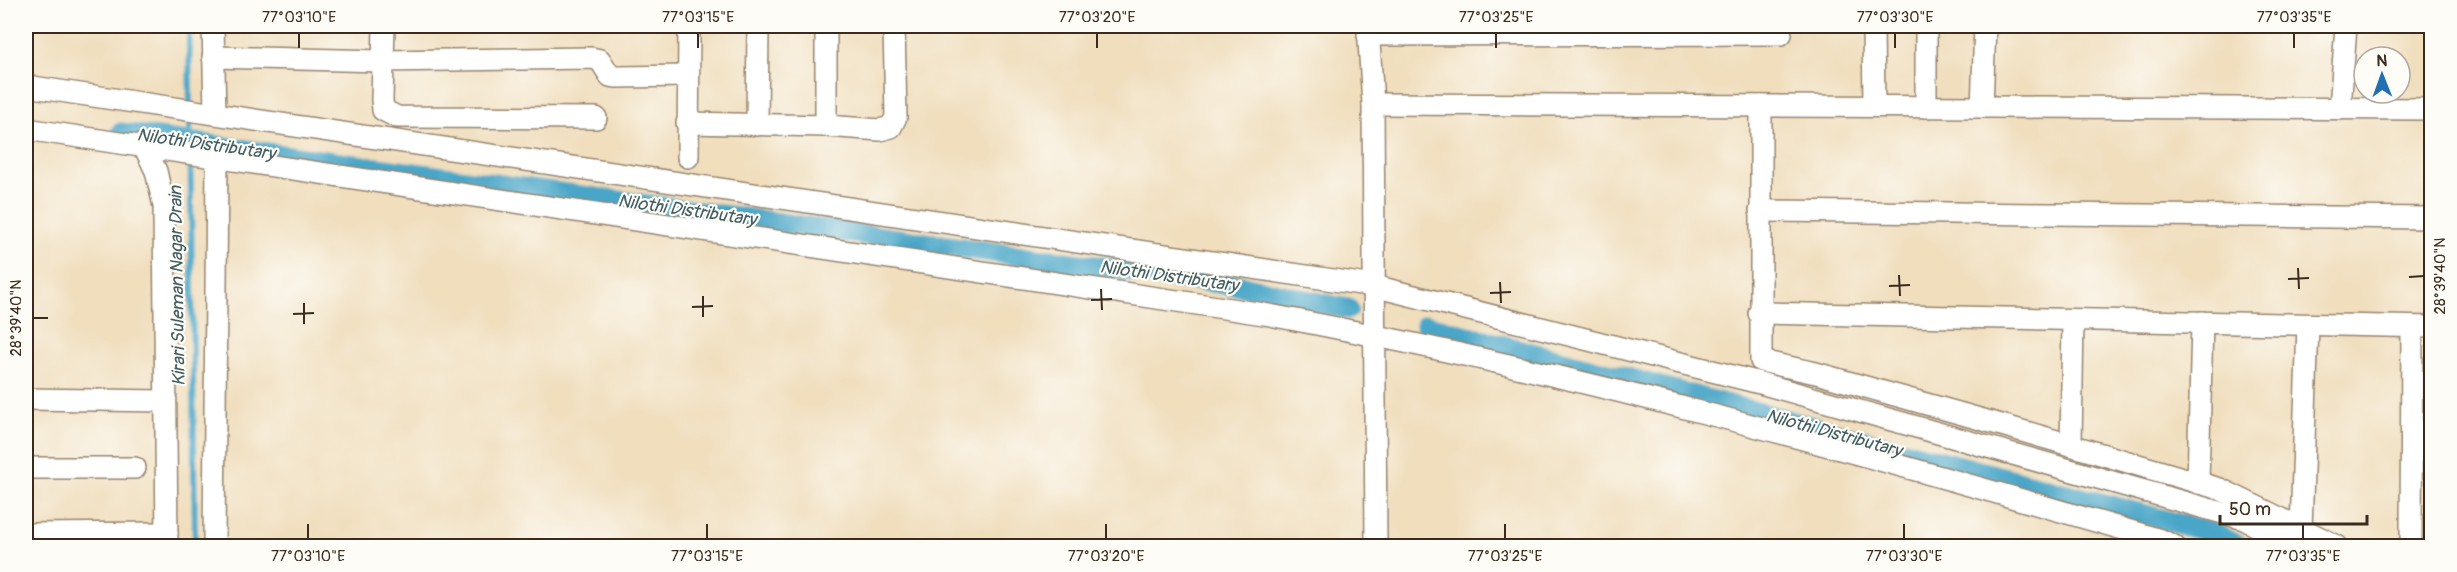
<svg xmlns="http://www.w3.org/2000/svg" width="2457" height="572" font-family="Pangolin,sans-serif">
<style>
.lines{fill:none;stroke-linecap:round;stroke-linejoin:round}
.stream{stroke:#49a6c8;stroke-width:6}
.canal{stroke:#49a6c8;stroke-width:21}
.minor-casing{stroke:#96846e;stroke-width:24}
.minor{stroke:#fff;stroke-width:21}
.ticks{fill:none;stroke:#3b2a1e;stroke-width:2}
.labels{text-anchor:middle;stroke-width:4.5;stroke-linejoin:round;paint-order:stroke}
.water-label{font-size:18px;font-style:italic;fill:#415c62;stroke:#fdfcf7}
.neatline{fill:none;stroke:#3b2a1e;stroke-width:2}
.ticks-label{font-size:15px;text-anchor:middle;fill:#3b2a1e}
</style>
<rect width="100%" height="100%" fill="#fdfcf7"/>
<filter id="ink" filterUnits="userSpaceOnUse"><feTurbulence type="fractalNoise" baseFrequency=".0167" numOctaves="2"/><feDisplacementMap in="SourceGraphic" scale="12" xChannelSelector="R" yChannelSelector="G"/><feConvolveMatrix kernelMatrix="1 2 1 2 8 2 1 2 1" color-interpolation-filters="sRGB"/></filter>
<filter id="wash" filterUnits="userSpaceOnUse"><feTurbulence type="fractalNoise" baseFrequency=".008" numOctaves="4" result="noise"/><feDisplacementMap in="SourceGraphic" scale="24" xChannelSelector="R" yChannelSelector="G"/><feGaussianBlur stdDeviation="1.35" result="paint"/><feColorMatrix in="noise" values="0 0 0 0 0 0 0 0 0 0 0 0 0 0 0 0 0 1.4 0 .05"/><feComposite in="paint" operator="in"/></filter>
<g filter="url(#wash)">
<rect width="100%" height="100%" fill="#f0debd"/>
<g class="lines">
<path class="stream" d="M189 26 195 546"/>
<g class="canal">
<path d="M121 133 1242 286 1348 309"/>
<path d="M1426 325 2214 533 2239 546"/>
</g>
</g>
</g>
<g filter="url(#ink)">
<g class="lines">
<g class="minor-casing">
<g id="minor">
<path d="M213 26 215 113"/>
<path d="M384 26 382 100 383 110 397 117 596 118"/>
<path d="M826 26V126"/>
<path d="M1368 26 1373 104 1376 546"/>
<path d="M1873 26 1874 106"/>
<path d="M1368 35 1781 34"/>
<path d="M213 57 383 61 591 58 600 60 610 76 617 77 688 76"/>
<path d="M26 86 1374 286 1760 383 2244 519 2294 546"/>
<path d="M1373 104 2432 109"/>
<path d="M1761 106V361L1816 373 2012 428 2220 489 2337 546"/>
<path d="M1926 107V26"/>
<path d="M1982 107 1985 26"/>
<path d="M2340 109 2346 26"/>
<path d="M687 123 826 126 880 130 891 127 896 117 894 26"/>
<path d="M757 125 758 26"/>
<path d="M26 129 1264 314C1568 370 1865 454 2161 540L2174 546"/>
<path d="M144 146 156 171 164 206 167 546"/>
<path d="M688 157 689 26"/>
<path d="M1760 211 2432 218"/>
<path d="M1759 313 2432 327"/>
<path d="M26 399 165 401"/>
<path d="M2071 445 2073 320"/>
<path d="M26 468H135"/>
<path d="M2198 483 2202 322"/>
<path d="M2301 529 2308 325"/>
<path d="M26 534 167 533"/>
<path d="M214 546 217 157"/>
<path d="M2411 546 2412 327"/>
</g>
</g>
<use href="#minor" class="minor"/>
</g>
</g>
<path class="ticks" d="M299 33V48M698 33V48M1097 33V48M1496 33V48M1895 33V48M2294 33V48M2298 268 2299 289M1899 275 1900 296M2409 277 2424 276M2288 279 2309 278M1500 282 1501 303M1889 286 1910 285M1101 289 1102 310M1490 293 1511 292M703 296V317M1091 300 1112 299M304 303V324M692 307 713 306M293 314 314 313M33 318H48M308 524V539M707 524V539M1106 524V539M1505 524V539M1904 524V539M2303 524V539"/>
<g class="labels">
<g class="water-label">
<text transform="translate(206 144) rotate(8)" y="6">Nilothi Distributary</text>
<text transform="translate(687 210) rotate(8)" y="6">Nilothi Distributary</text>
<text transform="translate(1169 276) rotate(8)" y="6">Nilothi Distributary</text>
<text transform="translate(177 286) rotate(-91)" y="6">Kirari Suleman Nagar Drain</text>
<text transform="translate(1834 433) rotate(15)" y="6">Nilothi Distributary</text>
</g>
</g>
<rect width="2457" height="572" fill="none" stroke="#fdfcf7" stroke-width="66"/>
<g transform="translate(2382 75) rotate(359)"><circle r="28" fill="#fdfcf7" stroke="#afa8a0" stroke-width="1.5"/>
<path d="M0-4.5L10 22L0 15L-10 22Z" fill="#1f6fb2"/>
<text y="-9" font-size="16" font-weight="bold" text-anchor="middle" fill="#3b2a1e">N</text>
</g>
<path d="M2220 515v9h147v-9" fill="none" stroke="#3b2a1e" stroke-width="3"/>
<text x="2229" y="515" font-size="18" fill="#3b2a1e" stroke="#fdfcf7" stroke-width="4.5" paint-order="stroke">50 m</text>
<rect x="33" y="33" width="2391" height="506" class="neatline"/>
<g class="ticks-label">
<text x="299" y="22">77°03'10"E</text>
<text x="698" y="22">77°03'15"E</text>
<text x="1097" y="22">77°03'20"E</text>
<text x="1496" y="22">77°03'25"E</text>
<text x="1895" y="22">77°03'30"E</text>
<text x="2294" y="22">77°03'35"E</text>
<text transform="translate(2440 276) rotate(-90)" y="5">28°39'40"N</text>
<text transform="translate(16 318) rotate(-90)" y="5">28°39'40"N</text>
<text x="308" y="561">77°03'10"E</text>
<text x="707" y="561">77°03'15"E</text>
<text x="1106" y="561">77°03'20"E</text>
<text x="1505" y="561">77°03'25"E</text>
<text x="1904" y="561">77°03'30"E</text>
<text x="2303" y="561">77°03'35"E</text>
</g>
</svg>
